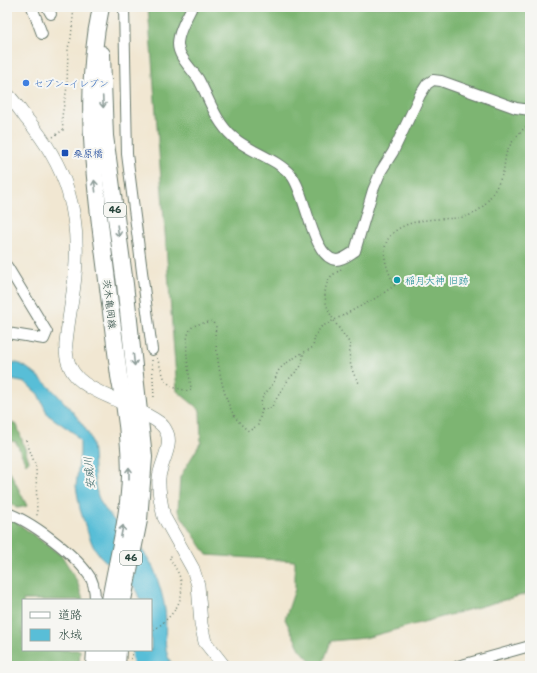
<svg xmlns="http://www.w3.org/2000/svg" width="537" height="673" font-family="'Shantell Sans','Klee One',sans-serif">
<style>
.forest{fill:#7db572;stroke:#4e7953}
.water{fill:#59bed7;stroke:#3c7e86}
.lines{fill:none;stroke-linecap:round;stroke-linejoin:round}
.river{stroke:#59bed7;stroke-width:17}
.minor-casing{stroke:#68786b;stroke-width:12}
.tertiary-casing{stroke:#68786b;stroke-width:14}
.primary-casing{stroke:#68786b;stroke-width:18}
.path{stroke:#68786b;stroke-width:1.5;stroke-dasharray:1 3;stroke-linecap:butt}
.minor{stroke:#fff;stroke-width:10}
.tertiary{stroke:#fff;stroke-width:13}
.primary{stroke:#fff;stroke-width:16}
.oneway{stroke:#8f9e9a}
.shop-dot{fill:#3f7fe0;stroke:#f6f6f2;stroke-width:1.5}
.transit-dot{fill:#1a4fb4;stroke:#f6f6f2;stroke-width:1.5}
.culture-dot{fill:#0f9aa8;stroke:#f6f6f2;stroke-width:1.5}
.labels{text-anchor:middle;stroke-width:4;stroke-linejoin:round;paint-order:stroke}
.shield{fill:#f6f6f2;stroke:#60746d;stroke-width:1}
.shield-label{font-size:9px;font-weight:bold;fill:#1f3d34}
.shop-label{font-size:10px;fill:#366cbe;stroke:#f6f6f2;text-anchor:start}
.transit-label{font-size:10px;fill:#164399;stroke:#f6f6f2;text-anchor:start}
.culture-label{font-size:10px;fill:#0d838f;stroke:#f6f6f2;text-anchor:start}
.street-label{font-size:10px;fill:#1f3d34;stroke:#f6f6f2}
.water-label{font-size:11px;font-style:italic;fill:#2e5d5d;stroke:#f6f6f2}
</style>
<rect width="100%" height="100%" fill="#f6f6f2"/>
<filter id="ink" filterUnits="userSpaceOnUse"><feTurbulence type="fractalNoise" baseFrequency=".025" numOctaves="2"/><feDisplacementMap in="SourceGraphic" scale="8" xChannelSelector="R" yChannelSelector="G"/><feConvolveMatrix kernelMatrix="1 2 1 2 8 2 1 2 1" color-interpolation-filters="sRGB"/></filter>
<filter id="wash" filterUnits="userSpaceOnUse"><feTurbulence type="fractalNoise" baseFrequency=".012" numOctaves="4" result="noise"/><feDisplacementMap in="SourceGraphic" scale="16" xChannelSelector="R" yChannelSelector="G"/><feGaussianBlur stdDeviation="0.9" result="paint"/><feColorMatrix in="noise" values="0 0 0 0 0 0 0 0 0 0 0 0 0 0 0 0 0 1.4 0 .05"/><feComposite in="paint" operator="in"/></filter>
<g filter="url(#wash)">
<rect width="100%" height="100%" fill="#f1e7d2"/>
<g class="forest">
<path d="M148 7H530V593L365 638 331 641 322 666H315L300 649 285 619 295 589V561L207 555 178 511 180 477 201 442 200 410 177 391Z"/>
<path d="M7 421 17 425 29 461 26 464 16 442 7 440Z"/>
<path d="M9 470 27 506 18 508 7 502V471Z"/>
<path d="M7 518 12 519 62 556 77 581 83 600H23V650H80L79 666H7Z"/>
</g>
<path class="water" d="M7 363C12 363 17 362 22 365 39 373 86 422 91 440 96 460 91 485 101 503 118 531 148 546 157 578 160 588 164 600 165 610 168 628 160 652 174 666H144L143 650H151V600H140L135 588 101 557 93 546 86 528 80 509 76 486 80 454V441L74 433 48 415 38 394 26 383 7 379Z"/>
<g class="lines">
<path class="river" d="M140 650 141 666"/>
</g>
</g>
<g filter="url(#ink)">
<g class="lines">
<g class="minor-casing">
<g id="minor">
<path d="M32 7 42 34"/>
<path d="M47 7 51 14"/>
<path d="M124 7 127 154 152 350"/>
<path d="M192 7C187 17 178 32 178 44 178 57 192 69 199 80 209 99 216 122 233 137 249 152 276 158 291 175 306 192 312 258 336 260 343 260 350 254 355 251L373 190 381 171 393 152 420 95 427 84 433 80 441 81 516 108 530 110"/>
<path d="M7 266 47 332 44 339 7 333"/>
<path d="M7 513C31 521 73 553 88 574 94 581 95 591 95 600"/>
<path d="M91 666 92 650"/>
<path d="M458 666 530 646"/>
</g>
</g>
<g class="tertiary-casing">
<path id="tertiary" d="M7 94C15 102 20 110 26 118 67 166 81 214 75 276 73 298 68 320 66 343 64 376 86 387 112 398 123 403 134 409 145 414 153 419 162 422 166 431 174 445 160 463 159 478 158 491 161 504 164 517L193 569 198 585 201 624 205 642 224 666"/>
</g>
<g class="primary-casing">
<g id="primary">
<path d="M101 7C84 85 92 161 102 240 108 285 113 331 119 376 126 409 130 442 130 476 129 517 117 559 110 600"/>
<path d="M102 54 105 136 125 284 144 457 139 520 123 600"/>
<path d="M103 666 104 650"/>
<path d="M117 666 118 650"/>
</g>
</g>
<g class="path">
<path d="M53 137 63 130 62 116 67 87 68 48 71 38 74 7"/>
<path d="M341 269C338 272 331 275 329 279 316 303 338 326 351 345 347 359 352 374 360 384"/>
<path d="M395 285C371 242 390 222 437 219 452 218 467 220 480 209 489 201 498 186 502 175 505 168 504 159 507 151 513 139 520 132 530 123"/>
<path d="M157 358 165 380 172 387 188 391 191 389C190 376 180 333 194 326 199 323 207 323 212 321L216 327 215 334C218 363 222 414 249 431L258 425 262 410 271 408C277 399 282 387 289 379 298 368 303 370 303 353L313 347 315 336 321 327 378 297 398 283"/>
<path d="M152 360 154 398"/>
<path d="M262 410C258 397 268 392 274 382 276 378 276 374 279 370 285 363 294 358 302 353"/>
<path d="M26 440 36 467 37 516"/>
<path d="M151 633C167 619 185 607 181 582 180 574 173 564 169 557L174 555"/>
<path d="M131 659 134 650"/>
</g>
<use href="#minor" class="minor"/>
<use href="#tertiary" class="tertiary"/>
<use href="#primary" class="primary"/>
</g>
<defs><path id="oneway-shaft" d="M-6 0H5M1.5-3L5.5 0L1.5 3" fill="none" stroke-width="1.6" stroke-linecap="round" stroke-linejoin="round"/></defs>
<g class="oneway">
<use href="#oneway-shaft" transform="translate(103 102) rotate(87)"/>
<use href="#oneway-shaft" transform="translate(95 186) rotate(-96)"/>
<use href="#oneway-shaft" transform="translate(118 231) rotate(82)"/>
<use href="#oneway-shaft" transform="translate(134 360) rotate(84)"/>
<use href="#oneway-shaft" transform="translate(129 473) rotate(-90)"/>
<use href="#oneway-shaft" transform="translate(122 531) rotate(-79)"/>
</g>
</g>
<circle class="shop-dot" cx="26" cy="83" r="4"/>
<rect class="transit-dot" x="61" y="149" width="8" height="8" rx="2"/>
<circle class="culture-dot" cx="397" cy="280" r="4"/>
<g class="labels">
<g class="shield">
<rect x="104" y="203" width="22" height="14" rx="3"/>
<rect x="120" y="551" width="22" height="14" rx="3"/>
</g>
<g class="shield-label">
<text x="115" y="213">46</text>
<text x="131" y="561">46</text>
</g>
<g class="shop-label">
<text x="34" y="87">セブン-イレブン</text>
</g>
<g class="transit-label">
<text x="73" y="157">桑原橋</text>
</g>
<g class="culture-label">
<text x="405" y="284">稲月大神 旧跡</text>
</g>
<g class="street-label">
<text transform="translate(110 304) rotate(83)" y="4">茨木亀岡線</text>
</g>
<g class="water-label">
<text transform="translate(89 473) rotate(-95)" y="4">安威川</text>
</g>
</g>
<rect width="537" height="673" fill="none" stroke="#f6f6f2" stroke-width="24"/>
<rect x="22" y="599" width="130" height="52" fill="#f6f6f2" stroke="#a0aca6"/>
<rect x="30" y="612" width="20" height="6" fill="#ffffff" stroke="#a0aca6"/>
<text x="58" y="619" font-size="12" fill="#1f3d34">道路</text>
<rect x="30" y="629" width="20" height="12" fill="#59bed7" stroke="#a0aca6"/>
<text x="58" y="639" font-size="12" fill="#1f3d34">水域</text>
</svg>
